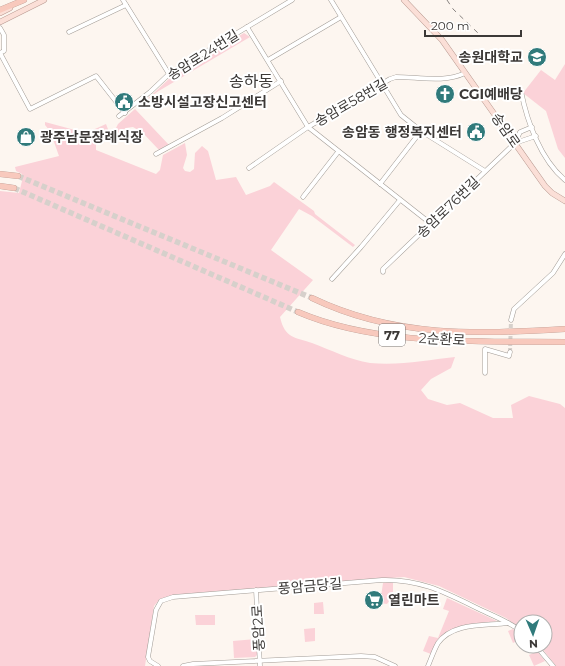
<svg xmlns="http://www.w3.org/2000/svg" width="565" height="666" font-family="Montserrat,'Noto Sans KR',sans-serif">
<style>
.green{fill:#fbd2d8}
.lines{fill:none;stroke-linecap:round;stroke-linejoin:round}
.minor-tunnel{stroke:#d6d0cb;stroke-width:4;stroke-dasharray:4 2;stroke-linecap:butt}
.highway-tunnel{stroke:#d6d0cb;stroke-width:5.5;stroke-dasharray:5.5 3;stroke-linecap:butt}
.minor-casing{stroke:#a29c96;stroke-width:5}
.major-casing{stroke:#b6978e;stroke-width:6}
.highway-casing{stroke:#b6978e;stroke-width:6}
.minor{stroke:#fff;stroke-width:4}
.major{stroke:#fbdfd7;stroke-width:5}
.highway{stroke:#f8c9bd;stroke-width:5.5}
.rail{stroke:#888380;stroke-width:1;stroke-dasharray:5 5;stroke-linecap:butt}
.labels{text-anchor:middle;stroke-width:4;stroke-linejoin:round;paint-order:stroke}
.shield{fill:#fff;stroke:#767473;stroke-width:1}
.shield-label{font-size:13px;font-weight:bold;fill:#3c3937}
.street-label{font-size:14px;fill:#3c3937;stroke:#fff}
.poi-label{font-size:14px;font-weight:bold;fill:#3c3937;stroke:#fff;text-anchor:start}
.quarter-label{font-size:16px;fill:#3c3937;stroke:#fff}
</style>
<rect width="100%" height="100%" fill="#fdf6f0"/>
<g class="green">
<path d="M244 33 250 37 157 92 142 104 170 78Z"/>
<path d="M565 64V158L558 149 546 111 523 93 541 70 555 80Z"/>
<path d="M135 109 136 110 169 145 165 146 159 150 143 133 133 127 126 128 116 134 114 132 118 124Z"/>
<path d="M45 122 86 133 106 124 111 137 99 134 96 136V150L156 174 160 170 163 155 185 143 187 155 183 168 185 171 190 172 194 169 195 153 202 146 208 151 216 180 236 177 246 195 270 186 274 182 314 211 315 214 355 245 353 247 312 216 299 209 271 250 313 280 280 317C285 339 295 337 312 343 331 350 350 360 370 363 399 366 427 360 455 357L451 368 431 379 421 390 428 399 447 405 460 403 493 418H513L511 405 529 396 560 404 565 408V666H556L540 646H545V622H521V629L506 618 439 586 404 577 173 595 160 599 154 606 145 666H0V191L19 193 22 181V174L16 171 15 167 59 156 50 131 45 125Z"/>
<path d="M393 582V596L387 604 380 603 383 583Z"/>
<path d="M447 598 497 621 467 625 448 631 438 639 431 654 423 651 429 636 438 638 449 611 443 609Z"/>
<path d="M323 602 324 614H314V603Z"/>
<path d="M195 615H215V625H196Z"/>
<path d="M315 628V641L305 642 304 629Z"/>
<path d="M513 629 521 634V639L513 643 508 631Z"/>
<path d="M257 639 258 654 255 657 234 658 233 641Z"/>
<path d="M537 651 545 661 534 666 529 655Z"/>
</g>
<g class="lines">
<path class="minor-tunnel" d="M510 352 511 320"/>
<g class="highway-tunnel">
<path d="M18 176 312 298"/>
<path d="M14 188 298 312"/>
</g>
<g class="minor-casing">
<g id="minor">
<path d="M123 0 169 74"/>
<path d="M331 0 401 115 421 131 485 171"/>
<path d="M247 27 308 127 430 223"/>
<path d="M0 28 4 35V51L0 53 30 109 96 76 125 113"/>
<path d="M69 32 126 5"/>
<path d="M268 60 341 17"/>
<path d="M521 91C527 122 541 160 565 180"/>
<path d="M119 116 150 92 169 74 292 0"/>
<path d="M515 143 536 136"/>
<path d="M156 154 222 118 281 81"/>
<path d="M249 168 308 127 390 79 396 77C418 77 445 83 465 73"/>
<path d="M380 184 421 131"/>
<path d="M303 197 338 152"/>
<path d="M383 272V269L515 143 520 132 532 127"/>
<path d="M332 279 361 247 400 200"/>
<path d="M511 320 514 309 553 273 565 254"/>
<path d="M485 373V349L509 356 510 352"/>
<path d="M256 590 260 666"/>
<path d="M536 646 553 666"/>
<path d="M158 666 150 661 148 657 156 610 161 601 173 597 382 580C421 579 446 593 481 610 494 616 509 622 521 631"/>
<path d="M183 666 193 664 361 656 375 657 395 666"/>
<path d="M428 666C431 659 434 650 438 643 453 622 485 626 508 623"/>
</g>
</g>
<g class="major-casing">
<g id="major">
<path d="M404 0 442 40 545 186 552 193 565 201"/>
<path d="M0 13 10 8"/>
<path d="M0 22 44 0"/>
</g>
</g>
<g class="highway-casing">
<g id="highway">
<path d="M0 10 24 0"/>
<path d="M0 174 18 176"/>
<path d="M0 186 14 188"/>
<path d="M312 298C395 338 476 334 565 329"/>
<path d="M298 312C377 346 479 341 565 342"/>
</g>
</g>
<use href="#minor" class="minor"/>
<use href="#major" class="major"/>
<use href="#highway" class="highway"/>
<path class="rail" d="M447 0 453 9 478 33"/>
</g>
<defs>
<g id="university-disc" transform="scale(1)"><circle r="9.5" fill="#307a7b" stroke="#fff"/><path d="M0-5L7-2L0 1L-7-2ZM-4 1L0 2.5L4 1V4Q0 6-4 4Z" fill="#fff"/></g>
<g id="church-disc" transform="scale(1)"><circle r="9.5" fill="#307a7b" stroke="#fff"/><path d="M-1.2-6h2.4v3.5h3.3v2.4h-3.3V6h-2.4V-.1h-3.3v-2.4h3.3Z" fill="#fff"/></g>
<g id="civic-disc" transform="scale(1)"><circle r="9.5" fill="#307a7b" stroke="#fff"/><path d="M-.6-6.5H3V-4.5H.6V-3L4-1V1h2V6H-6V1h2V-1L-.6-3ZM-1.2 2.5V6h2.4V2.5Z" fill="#fff"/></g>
<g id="shop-disc" transform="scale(1)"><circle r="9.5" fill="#307a7b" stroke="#fff"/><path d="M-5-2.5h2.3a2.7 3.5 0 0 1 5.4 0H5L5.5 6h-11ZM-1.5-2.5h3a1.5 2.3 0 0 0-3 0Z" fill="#fff"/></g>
<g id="supermarket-disc" transform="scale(1)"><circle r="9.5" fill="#307a7b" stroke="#fff"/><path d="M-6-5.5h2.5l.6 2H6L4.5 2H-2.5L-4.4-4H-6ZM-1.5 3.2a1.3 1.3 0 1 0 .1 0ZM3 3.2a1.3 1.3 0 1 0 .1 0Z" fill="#fff"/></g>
</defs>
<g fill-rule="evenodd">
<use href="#university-disc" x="537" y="57"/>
<use href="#church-disc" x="445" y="94"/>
<use href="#civic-disc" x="124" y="102"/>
<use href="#civic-disc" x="476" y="132"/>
<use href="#shop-disc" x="26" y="137"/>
<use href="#supermarket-disc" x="374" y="600"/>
</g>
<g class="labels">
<rect class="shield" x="379" y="324" width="26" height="22" rx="3"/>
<g class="shield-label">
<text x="392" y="340">77</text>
</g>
<g class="street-label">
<text transform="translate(203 55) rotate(-32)" y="5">송암로24번길</text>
<text transform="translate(351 102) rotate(-30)" y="5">송암로58번길</text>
<text transform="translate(506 130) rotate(55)" y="5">송암로</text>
<text transform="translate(448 207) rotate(-44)" y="5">송암로76번길</text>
<text transform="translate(442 339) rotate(3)" y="5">2순환로</text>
<text transform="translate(310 586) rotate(-5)" y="5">풍암금당길</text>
<text transform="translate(258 628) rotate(-93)" y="5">풍암2로</text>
</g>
<g class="poi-label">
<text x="523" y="62" text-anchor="end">송원대학교</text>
<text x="459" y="99">CGI예배당</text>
<text x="138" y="107">소방시설고장신고센터</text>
<text x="462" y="137" text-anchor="end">송암동 행정복지센터</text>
<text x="40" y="142">광주남문장례식장</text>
<text x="388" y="605">열린마트</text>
</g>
<g class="quarter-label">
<text x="251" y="87">송하동</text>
</g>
</g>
<g transform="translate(533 634) rotate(178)"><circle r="19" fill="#ffffff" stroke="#b1b0af"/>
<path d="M0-3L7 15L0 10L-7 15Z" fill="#307a7b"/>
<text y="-6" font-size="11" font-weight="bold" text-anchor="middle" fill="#3c3937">N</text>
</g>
<path d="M425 30v6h96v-6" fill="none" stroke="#3c3937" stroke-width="2"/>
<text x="431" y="30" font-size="12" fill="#3c3937" stroke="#ffffff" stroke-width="3" paint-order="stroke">200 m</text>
</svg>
